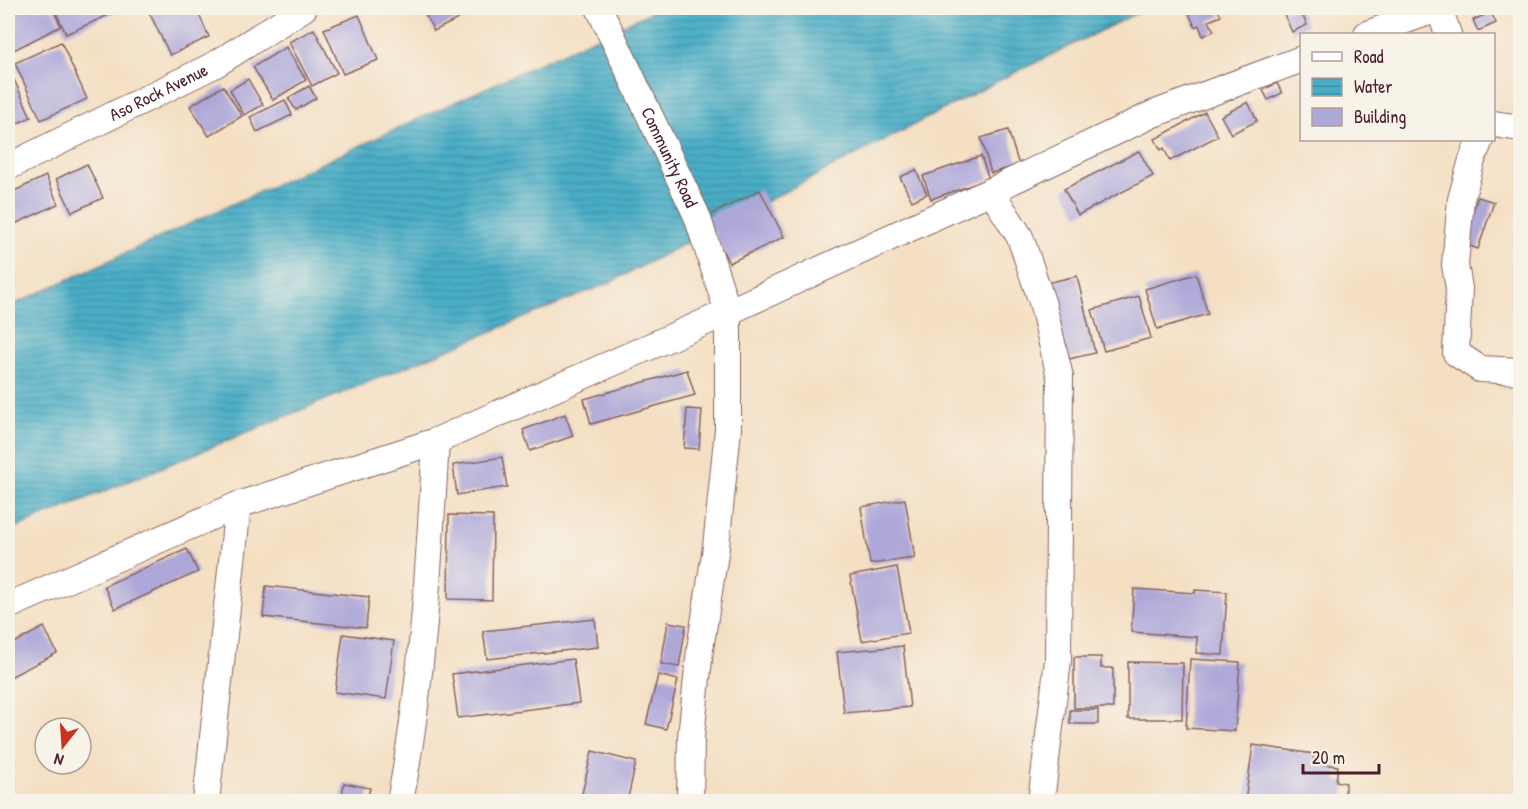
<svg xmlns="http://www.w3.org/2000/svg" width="1528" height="809" font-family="'Patrick Hand',sans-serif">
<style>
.water{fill:url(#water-rules);stroke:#496679;stroke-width:1.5}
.building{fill:#aea8d9}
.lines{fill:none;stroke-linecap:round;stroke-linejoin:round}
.street-casing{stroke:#866260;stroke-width:28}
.street{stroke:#fff;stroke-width:26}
.labels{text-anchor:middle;stroke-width:5;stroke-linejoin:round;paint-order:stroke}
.street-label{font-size:18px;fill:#4a1f2b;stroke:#f7f3e8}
</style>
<defs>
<pattern id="water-rules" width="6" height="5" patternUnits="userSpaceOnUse" patternTransform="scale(1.5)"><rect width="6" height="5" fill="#48aec7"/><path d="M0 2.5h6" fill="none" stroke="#3e8da2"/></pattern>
</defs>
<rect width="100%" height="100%" fill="#f7f3e8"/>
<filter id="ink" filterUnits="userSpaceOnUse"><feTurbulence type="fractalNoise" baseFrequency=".0167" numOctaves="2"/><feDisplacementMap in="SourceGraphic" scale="12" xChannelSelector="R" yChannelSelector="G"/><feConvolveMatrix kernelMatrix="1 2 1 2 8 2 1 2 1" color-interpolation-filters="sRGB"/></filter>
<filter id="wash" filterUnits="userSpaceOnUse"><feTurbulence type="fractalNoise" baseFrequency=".008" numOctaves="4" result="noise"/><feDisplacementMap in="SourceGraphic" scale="24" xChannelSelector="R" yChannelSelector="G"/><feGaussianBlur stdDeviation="1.35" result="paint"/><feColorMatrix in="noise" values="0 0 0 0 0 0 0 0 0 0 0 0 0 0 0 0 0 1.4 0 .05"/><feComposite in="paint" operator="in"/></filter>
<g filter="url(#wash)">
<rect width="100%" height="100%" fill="#f4dfc2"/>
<path class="water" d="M660 8H1147L1002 79 611 282 8 531V307Z"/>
<g id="blocks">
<g class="building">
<path d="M13 8H52L61 26 8 53V10Z"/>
<path d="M54 8H118L120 10 66 34Z"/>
<path d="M147 8H196L209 37 170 55Z"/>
<path d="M422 8H457L462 17 434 31Z"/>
<path d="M1202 8H1217L1221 16 1209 21 1214 31 1203 36 1199 25 1195 27 1189 13Z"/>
<path d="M1293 8H1299L1307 25 1292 32 1283 12Z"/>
<path d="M1491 12 1496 23 1478 31 1473 20Z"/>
<path d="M359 15 378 60 343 74 324 29Z"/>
<path d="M314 29 337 73 312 86 289 42Z"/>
<path d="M61 42 87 99 41 120 15 63Z"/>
<path d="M286 47 306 80 273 100 253 67Z"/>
<path d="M11 73 31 117 8 128V75Z"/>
<path d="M248 79 263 105 244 115 230 90Z"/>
<path d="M1277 83 1282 93 1268 100 1263 90Z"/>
<path d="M223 86 242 116 209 136 190 106Z"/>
<path d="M309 86 316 98 296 110 288 98Z"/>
<path d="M285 100 292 115 257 132 250 117Z"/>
<path d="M1248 102 1257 121 1231 134 1221 116Z"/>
<path d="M1205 112 1218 136 1170 161 1164 148 1161 150 1155 139Z"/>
<path d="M1008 130 1019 165 991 173 981 138Z"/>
<path d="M1139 151 1153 176 1078 215 1064 189Z"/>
<path d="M981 156 989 179 931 199 923 176Z"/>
<path d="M87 164 103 198 72 212 56 179Z"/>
<path d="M916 170 927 194 912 201 900 177Z"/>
<path d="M46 176 58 204 15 224 8 209V194Z"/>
<path d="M760 190 784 237 729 263 706 217Z"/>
<path d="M1478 197 1494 202 1478 249 1462 243Z"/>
<path d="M1196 274 1208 314 1157 329 1145 289Z"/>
<path d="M1077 276 1095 353 1060 361 1042 284Z"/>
<path d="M1139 296 1151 338 1104 351 1092 310Z"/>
<path d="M687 370 695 395 591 424 584 399Z"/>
<path d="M687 409 702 410 699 449 684 448Z"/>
<path d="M565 414 573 436 530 451 523 430Z"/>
<path d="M502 457 507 487 457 495 453 465Z"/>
<path d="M905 499 915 558 870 564 861 507Z"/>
<path d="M449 515 493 516 492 600 448 599Z"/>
<path d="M187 549 198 572 115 609 104 586Z"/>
<path d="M897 567 909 633 862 641 850 576Z"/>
<path d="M266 586 369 597 366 628 263 617Z"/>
<path d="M1134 589 1195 593V590L1227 592 1223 655 1196 653 1197 637 1131 632Z"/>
<path d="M595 619 598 647 487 659 483 631Z"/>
<path d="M668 622 686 625 679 667 661 664Z"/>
<path d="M44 627 57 653 8 678V646Z"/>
<path d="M343 634 394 641 386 699 335 692Z"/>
<path d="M903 646 910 707 844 713 837 652Z"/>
<path d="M1074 657H1101V668H1113V708H1074Z"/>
<path d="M573 659 579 703 458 718 452 674Z"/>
<path d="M1190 659 1240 662 1235 731 1186 728Z"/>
<path d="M1128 662 1183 663 1182 719H1128Z"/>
<path d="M658 675 678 680 666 729 646 724Z"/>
<rect x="1070" y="710" width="28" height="14"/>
<path d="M1253 745 1314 754 1313 763 1338 766 1336 781 1346 783 1343 802H1245Z"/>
<path d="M592 751 636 762 627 802H580Z"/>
<path d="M344 783 370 788 367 802H341Z"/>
</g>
</g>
</g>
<g filter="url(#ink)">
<use href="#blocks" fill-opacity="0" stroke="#866260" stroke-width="1.5"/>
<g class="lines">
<g class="street-casing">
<g id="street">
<path id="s1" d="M599 8 697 216 728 312V429L716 547 700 649 691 737 690 802"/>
<path d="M1439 8 1448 34"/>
<path d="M1367 34 1440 8"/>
<path d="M1494 124 1520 128"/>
<path d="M1480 140 1472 160 1461 199 1455 265 1459 288 1456 353 1480 369 1520 371"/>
<path id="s2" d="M8 167 216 64 304 8"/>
<path d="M991 191 1020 237 1043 305 1060 377 1058 660 1041 802"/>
<path d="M8 606 238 505 436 441 728 312 991 191 1153 114 1302 59"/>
<path d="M206 802 238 505"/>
<path d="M400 802C423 682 429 562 436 441"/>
</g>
</g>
<use href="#street" class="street"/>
</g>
</g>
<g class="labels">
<g class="street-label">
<text dy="6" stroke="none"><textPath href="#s2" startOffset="168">Aso Rock Avenue</textPath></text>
<text dy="6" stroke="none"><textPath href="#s1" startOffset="165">Community Road</textPath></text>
</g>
</g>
<rect width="1528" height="809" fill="none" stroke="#f7f3e8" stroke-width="30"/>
<rect x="1300" y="33" width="195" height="108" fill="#f7f3e8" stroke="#b29e9c" stroke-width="1.5"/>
<rect x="1312" y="52" width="30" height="9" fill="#ffffff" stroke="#b29e9c" stroke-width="1.5"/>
<text x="1354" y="63" font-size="18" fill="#4a1f2b">Road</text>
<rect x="1312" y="78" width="30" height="18" fill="url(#water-rules)" stroke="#b29e9c" stroke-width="1.5"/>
<text x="1354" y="93" font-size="18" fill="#4a1f2b">Water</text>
<rect x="1312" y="108" width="30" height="18" fill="#aea8d9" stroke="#b29e9c" stroke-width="1.5"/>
<text x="1354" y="123" font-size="18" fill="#4a1f2b">Building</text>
<g transform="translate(63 746) rotate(197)"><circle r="28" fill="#f7f3e8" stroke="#b29e9c" stroke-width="1.5"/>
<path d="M0-4.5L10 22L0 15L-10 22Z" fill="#c8321e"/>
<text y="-9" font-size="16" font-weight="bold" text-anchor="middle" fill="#4a1f2b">N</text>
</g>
<path d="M1303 764v9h76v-9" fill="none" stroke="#4a1f2b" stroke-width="3"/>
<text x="1312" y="764" font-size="18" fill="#4a1f2b" stroke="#f7f3e8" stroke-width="4.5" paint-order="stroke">20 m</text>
</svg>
